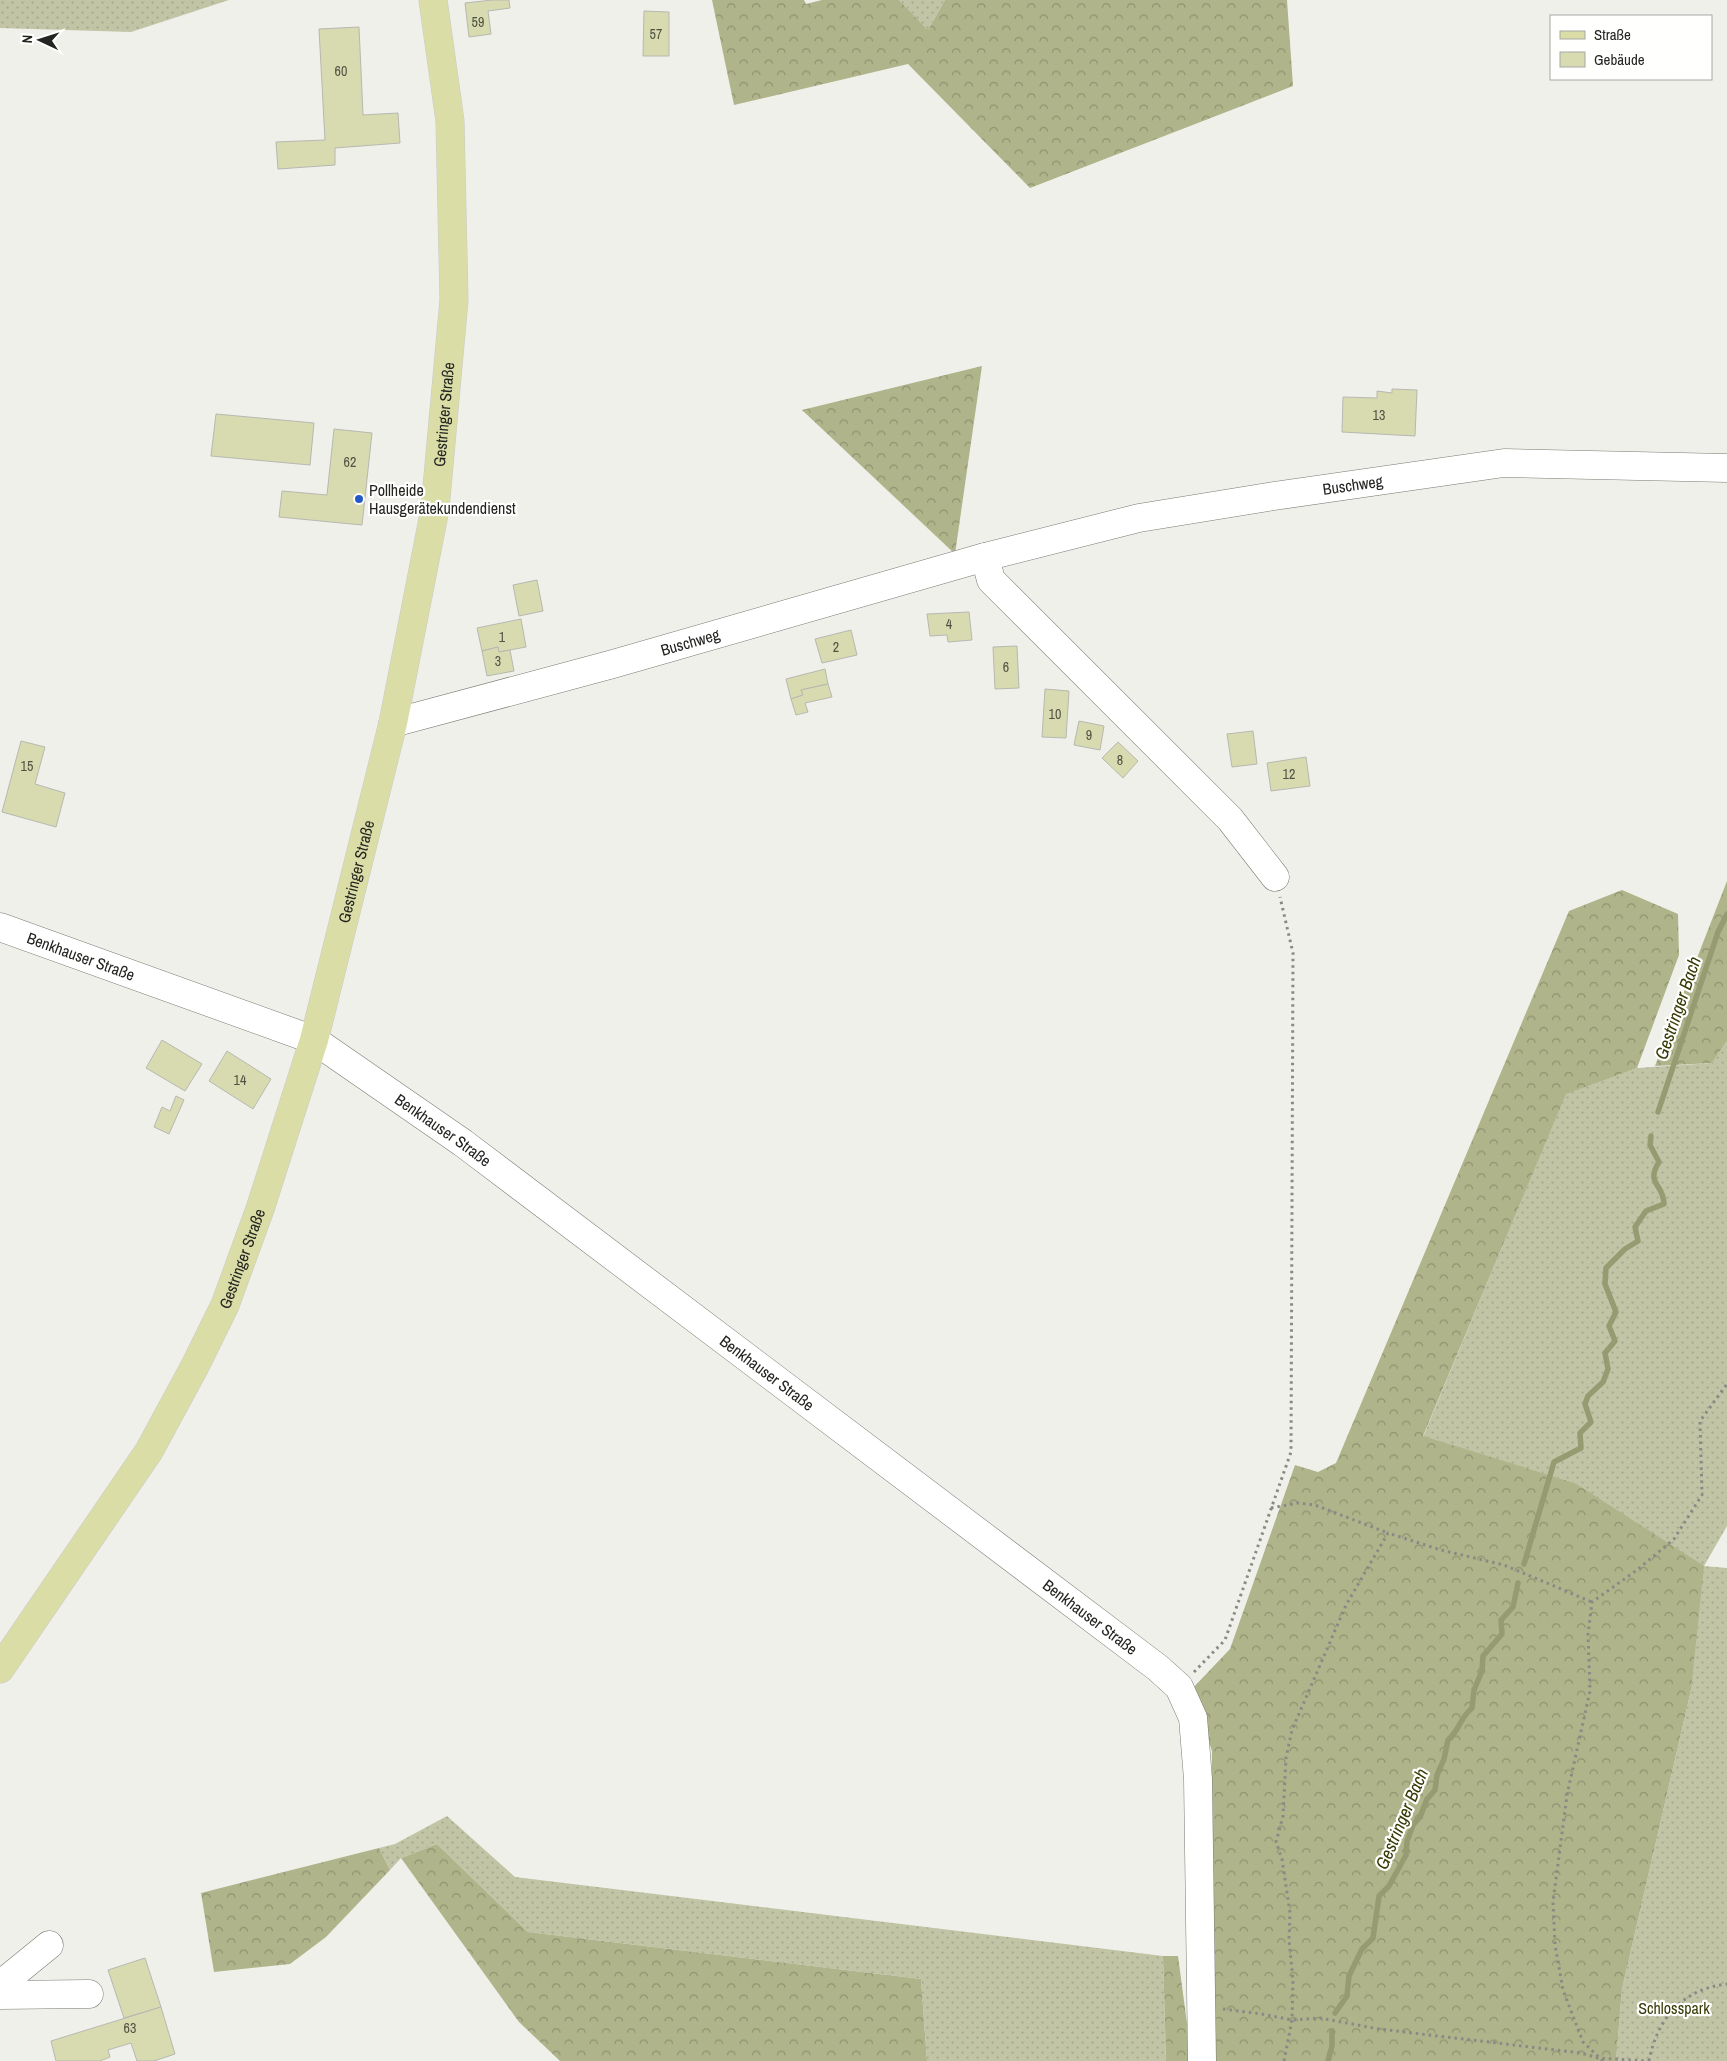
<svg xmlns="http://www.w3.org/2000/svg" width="1727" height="2061" font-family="'Archivo Narrow',sans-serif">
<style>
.grass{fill:url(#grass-dots)}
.forest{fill:url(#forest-crowns)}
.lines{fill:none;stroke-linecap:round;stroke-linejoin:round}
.stream{stroke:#979b71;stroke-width:5.5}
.building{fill:#d7dbaf;stroke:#b7b8b1}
.minor-casing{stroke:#7a7b74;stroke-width:29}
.major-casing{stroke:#cacaca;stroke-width:29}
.path{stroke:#898a85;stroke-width:3;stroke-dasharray:2.5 4;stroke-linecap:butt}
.minor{stroke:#fff;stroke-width:28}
.major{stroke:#dadea6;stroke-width:28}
.poi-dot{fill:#2359c7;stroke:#fffffe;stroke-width:2}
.labels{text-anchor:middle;stroke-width:4.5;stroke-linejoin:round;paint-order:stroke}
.number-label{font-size:14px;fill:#515244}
.street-label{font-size:16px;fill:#242421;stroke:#fffffe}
.poi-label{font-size:16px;fill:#242421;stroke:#fffffe;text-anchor:start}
.park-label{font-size:16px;fill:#3a3c07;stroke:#fffffe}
.water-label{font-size:18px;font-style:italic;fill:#393b06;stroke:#fffffe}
</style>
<defs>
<pattern id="grass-dots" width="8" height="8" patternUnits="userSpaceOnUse" patternTransform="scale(1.25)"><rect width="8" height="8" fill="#c1c5a5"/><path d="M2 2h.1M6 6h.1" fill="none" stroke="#a6a98e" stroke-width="1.8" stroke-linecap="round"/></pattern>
<pattern id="forest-crowns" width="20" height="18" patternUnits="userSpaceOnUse" patternTransform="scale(1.25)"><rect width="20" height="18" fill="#b0b48a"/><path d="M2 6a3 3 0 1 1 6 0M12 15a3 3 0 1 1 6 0" fill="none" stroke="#8f9270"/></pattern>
</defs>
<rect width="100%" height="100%" fill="#eff0e9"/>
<g class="grass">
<path d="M0 0H229L131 32 0 28Z"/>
<path d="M899 0H945L928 30Z"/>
<path d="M1727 1041V1526L1704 1566 1727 1568V2061H1616L1622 1989 1691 1690 1575 1483 1423 1437 1566 1093 1637 1068 1712 1063Z"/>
<path d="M447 1816 515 1877 1163 1956 1166 2061H927L921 1979 528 1932 437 1844 401 1858 390 1870 379 1848 395 1844Z"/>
</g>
<g class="forest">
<path d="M712 0H804L806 4 822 0H899L928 30 945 0H1287L1293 86 1030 188 908 64 734 105Z"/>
<path d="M982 366 955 554 802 410Z"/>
<path d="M1727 881V1041L1712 1063 1655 1066Z"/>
<path d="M1622 890 1678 914 1679 955 1637 1068 1566 1094 1423 1436 1575 1483 1704 1566 1691 1690 1622 1989 1616 2061H1215L1210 1936 1212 1751 1191 1690 1230 1649 1295 1465 1318 1472 1336 1463 1569 911Z"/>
<path d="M437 1844 528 1932 921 1979 927 2061H560L519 2022 401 1858Z"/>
<path d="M379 1848 390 1870 326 1937 290 1964 214 1972 201 1893Z"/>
<path d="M1163 1956H1178L1192 2061H1166Z"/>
</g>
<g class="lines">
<g class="stream">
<path d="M1658 1112 1718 932 1727 914"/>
<path d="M1524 1564 1554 1462 1581 1448 1580 1433 1591 1422 1585 1404 1588 1396 1603 1382 1608 1369 1605 1353 1615 1341 1609 1326 1616 1312 1605 1284 1606 1268 1625 1249 1638 1241 1635 1227 1646 1211 1664 1204C1664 1184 1645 1184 1659 1162L1650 1145 1651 1136"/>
<path d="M1335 2013 1347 1996 1349 1976 1362 1949 1373 1938 1379 1896 1389 1886 1406 1855 1407 1841 1413 1825 1420 1817 1427 1799 1435 1790 1437 1775 1444 1759 1448 1740C1460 1730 1459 1719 1472 1708L1474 1690 1482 1671 1483 1656 1502 1634 1501 1620 1513 1607 1518 1583"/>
<path d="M1328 2061 1332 2046V2031"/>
</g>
</g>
<g class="building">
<path d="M492 0H509L510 8 488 11 491 34 469 37 465 3Z"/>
<path d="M644 11 669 12V56H643Z"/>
<path d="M359 27 363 115 398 113 400 143 335 148V165L278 169 276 142 325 140 319 29Z"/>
<path d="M1392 389 1417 390 1415 436 1342 432 1343 397 1377 398V391L1392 393Z"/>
<path d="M216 414 314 423 310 465 211 456Z"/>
<path d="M334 429 372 433 362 525 279 517 282 491 327 495Z"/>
<path d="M537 580 543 611 519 616 513 585Z"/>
<path d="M969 612 972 640 948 642 947 635 930 636 927 614Z"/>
<path d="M521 619 526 647 499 652 498 647 482 651 477 628Z"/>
<path d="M851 630 857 655 822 663 815 639Z"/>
<path d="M1017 646 1019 688 995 689 993 647Z"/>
<path d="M498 647 499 652 510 650 514 671 487 676 482 651Z"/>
<path d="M825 669 828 684 801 690 803 695 791 699 786 679Z"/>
<path d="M828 684 832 697 805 703 808 712 796 715 791 699 803 695 801 690Z"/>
<path d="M1045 689 1069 691 1066 738 1042 737Z"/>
<path d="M1079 721 1104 726 1100 750 1074 745Z"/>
<path d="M1253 731 1257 764 1232 767 1227 734Z"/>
<path d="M21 741 45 747 35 784 65 793 56 827 2 812Z"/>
<path d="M1118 742 1138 761 1123 778 1102 758Z"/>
<path d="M1306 757 1310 786 1271 791 1267 763Z"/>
<path d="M162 1040 202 1064 185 1091 146 1068Z"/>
<path d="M227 1051 271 1079 253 1109 209 1081Z"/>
<path d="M176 1096 184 1100 169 1134 154 1127 162 1107 170 1111Z"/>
<path d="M145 1958 161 2007 124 2018 108 1970Z"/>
<path d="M161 2007 175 2054 154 2061H137L131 2043 108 2050 110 2057 100 2061H56L51 2041Z"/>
</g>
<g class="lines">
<g class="minor-casing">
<g id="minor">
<path d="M985 557 991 580 1230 819 1275 877"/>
<path id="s1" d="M393 723 613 664 985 557 1139 518 1274 496 1504 463 1727 468"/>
<path id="s2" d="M0 927 314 1040 463 1143 1158 1668 1179 1687 1193 1718 1198 1779 1202 2061"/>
<path d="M0 1985 49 1945"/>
<path d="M0 1995 89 1994"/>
</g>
</g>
<g class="major-casing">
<g id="major">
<path id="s3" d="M0 1669 149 1451 195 1366 225 1305 260 1209 314 1040 393 723 435 509 454 300 450 121 433 0"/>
</g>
</g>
<g class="path">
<path d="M1271 1508 1298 1503 1315 1505 1388 1533"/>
<path d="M1194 1672 1225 1640 1291 1452 1293 953 1280 897"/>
<path d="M1223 2009 1262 2014 1292 2020 1320 2018 1379 2029 1581 2053 1598 2058 1649 2061"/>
<path d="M1284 2061 1292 2020 1293 1981 1289 1939 1290 1913 1282 1859 1276 1842 1283 1816 1286 1758 1292 1730 1346 1605 1388 1533 1441 1550 1504 1565 1592 1602"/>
<path d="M1603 2061 1583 2042 1563 1990 1555 1945 1553 1902 1567 1795 1590 1691 1588 1634 1592 1602 1637 1570 1674 1539 1702 1495 1700 1421 1727 1384"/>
<path d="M1649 2061C1657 2019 1682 1989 1727 1984"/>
</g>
<use href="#minor" class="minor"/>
<use href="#major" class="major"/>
</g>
<circle class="poi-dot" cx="359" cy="499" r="5"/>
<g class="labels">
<g class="number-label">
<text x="478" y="27">59</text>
<text x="656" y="39">57</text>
<text x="341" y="76">60</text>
<text x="1379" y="420">13</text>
<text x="350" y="467">62</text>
<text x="949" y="629">4</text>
<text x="502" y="642">1</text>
<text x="836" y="652">2</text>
<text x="498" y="666">3</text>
<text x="1006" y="672">6</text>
<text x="1055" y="719">10</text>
<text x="1089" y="740">9</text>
<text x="1120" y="765">8</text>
<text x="27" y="771">15</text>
<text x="1289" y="779">12</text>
<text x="240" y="1085">14</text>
<text x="130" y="2033">63</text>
</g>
<g class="street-label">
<text dy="6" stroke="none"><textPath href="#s3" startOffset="1348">Gestringer Straße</textPath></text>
<text dy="6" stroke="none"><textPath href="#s1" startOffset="990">Buschweg</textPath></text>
<text dy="6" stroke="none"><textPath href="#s1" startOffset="308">Buschweg</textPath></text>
<text dy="6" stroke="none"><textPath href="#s3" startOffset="882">Gestringer Straße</textPath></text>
<text dy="6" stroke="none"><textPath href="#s2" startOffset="86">Benkhauser Straße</textPath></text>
<text dy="6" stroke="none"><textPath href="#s2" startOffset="491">Benkhauser Straße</textPath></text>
<text dy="6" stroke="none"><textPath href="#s3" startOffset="478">Gestringer Straße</textPath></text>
<text dy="6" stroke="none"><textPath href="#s2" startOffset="896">Benkhauser Straße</textPath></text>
<text dy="6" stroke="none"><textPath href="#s2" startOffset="1301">Benkhauser Straße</textPath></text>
</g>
<g class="poi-label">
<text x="369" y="496">Pollheide<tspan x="369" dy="18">Hausgerätekundendienst</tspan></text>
</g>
<g class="park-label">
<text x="1674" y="2014">Schlosspark</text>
</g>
<g class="water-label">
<text transform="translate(1678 1008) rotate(-71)" y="6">Gestringer Bach</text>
<text transform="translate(1402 1819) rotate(-67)" y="6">Gestringer Bach</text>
</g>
</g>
<rect x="1550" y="15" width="162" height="65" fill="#fffffe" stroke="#a7a7a6"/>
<rect x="1560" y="31" width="25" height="8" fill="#dadea6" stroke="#a7a7a6"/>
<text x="1594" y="40" font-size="15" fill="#242421">Straße</text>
<rect x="1560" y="52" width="25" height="15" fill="#d7dbaf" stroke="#a7a7a6"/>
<text x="1594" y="65" font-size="15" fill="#242421">Gebäude</text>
<g transform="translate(40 40) rotate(274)" stroke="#fffffe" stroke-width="4" paint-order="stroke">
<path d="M0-4L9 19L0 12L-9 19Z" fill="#242421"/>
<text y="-8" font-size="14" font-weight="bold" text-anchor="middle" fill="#242421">N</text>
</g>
</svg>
